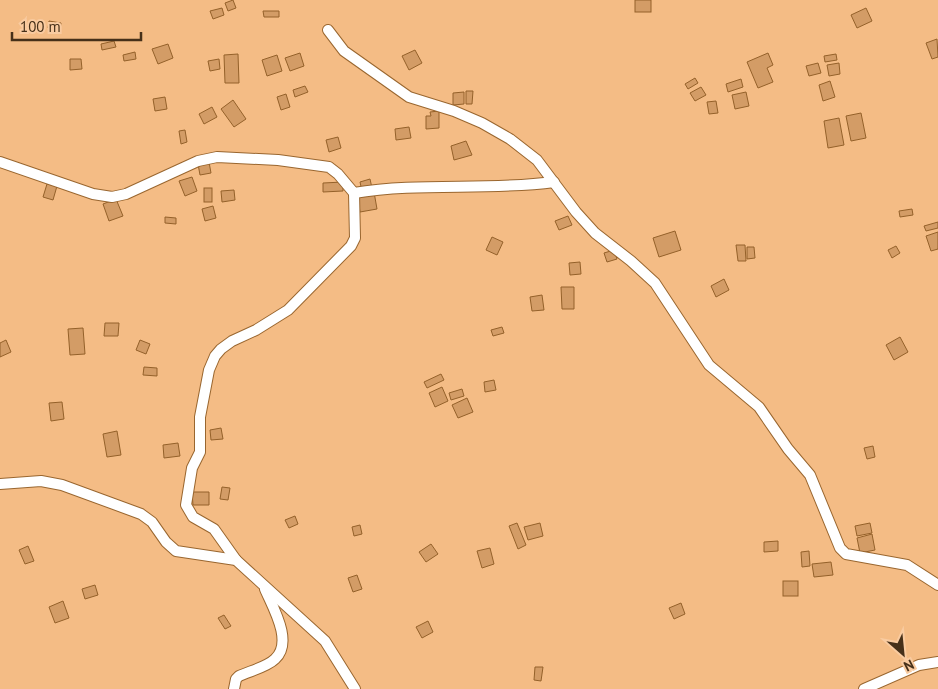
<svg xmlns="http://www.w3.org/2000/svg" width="938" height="689" font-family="'PT Sans',sans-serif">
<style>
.building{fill:#d39c66;stroke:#94612a}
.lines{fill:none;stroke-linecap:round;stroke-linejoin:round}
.minor-casing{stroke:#99662f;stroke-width:12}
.minor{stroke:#fff;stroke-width:10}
</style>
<rect width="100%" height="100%" fill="#f4bc85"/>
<g class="building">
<path d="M233 0 236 8 228 11 225 3Z"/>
<rect x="635" y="0" width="16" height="12"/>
<path d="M222 8 224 15 213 19 210 11Z"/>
<path d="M866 8 872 21 857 28 851 15Z"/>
<path d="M263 11H279V17H264Z"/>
<path d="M49 21 61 23 60 30 48 28Z"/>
<path d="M937 39 938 57 932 59 926 43Z"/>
<path d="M114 41 116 47 102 50 101 44Z"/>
<path d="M168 44 173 58 158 64 152 49Z"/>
<path d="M415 50 422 63 409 70 402 56Z"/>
<path d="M135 52 136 59 124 61 123 55Z"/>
<path d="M300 53 304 66 290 71 285 58Z"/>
<path d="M768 53 773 65 767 68 773 82 758 88 747 62Z"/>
<path d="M238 54 239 83H225L224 55Z"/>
<path d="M836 54 837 60 825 62 824 56Z"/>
<path d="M277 55 282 71 267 76 262 60Z"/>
<path d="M70 59H81L82 69 70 70Z"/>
<path d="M219 59 220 69 210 71 208 61Z"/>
<path d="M818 63 821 73 809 76 806 66Z"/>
<path d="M839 63 840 74 829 76 827 65Z"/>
<path d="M695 78 698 83 688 89 685 84Z"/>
<path d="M741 79 743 87 728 92 726 84Z"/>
<path d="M830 81 835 97 823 101 819 85Z"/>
<path d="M305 86 308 92 295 97 293 90Z"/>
<path d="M701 87 706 95 695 101 690 93Z"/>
<path d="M466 91H473L472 104H466Z"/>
<path d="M464 92V104L453 105V93Z"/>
<path d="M746 92 749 106 735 109 732 95Z"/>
<path d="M286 94 290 107 281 110 277 97Z"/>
<path d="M165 97 167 109 155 111 153 99Z"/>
<path d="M233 100 246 119 234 127 221 109Z"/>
<path d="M716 101 718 113 709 114 707 102Z"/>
<path d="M212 107 217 117 204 124 199 114Z"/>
<path d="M439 111V128L426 129V116H431L430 112Z"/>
<path d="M861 113 866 138 851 141 846 116Z"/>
<path d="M839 118 844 145 828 148 824 121Z"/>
<path d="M409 127 411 138 396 140 395 129Z"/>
<path d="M185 130 187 142 181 144 179 131Z"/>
<path d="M338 137 341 148 329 152 326 140Z"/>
<path d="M466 141 472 155 454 160 451 146Z"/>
<path d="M209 162 211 173 200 175 198 164Z"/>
<path d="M192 177 197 191 185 196 179 181Z"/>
<path d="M370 179 372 188 362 191 360 182Z"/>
<path d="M343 182V191L323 192V183Z"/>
<path d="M47 184 57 186 53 200 43 197Z"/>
<rect x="204" y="188" width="8" height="14"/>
<path d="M234 190 235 200 222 202 221 191Z"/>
<path d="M374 192 377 209 360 212 357 195Z"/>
<path d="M116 199 123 216 109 221 103 204Z"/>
<path d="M213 206 216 218 205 221 202 209Z"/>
<path d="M912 209 913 215 900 217 899 211Z"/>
<path d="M568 216 572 225 559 230 555 221Z"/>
<path d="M165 217 176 218V224L165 223Z"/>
<path d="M938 222V228L926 231 924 226Z"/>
<path d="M675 231 681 250 659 257 653 238Z"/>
<path d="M938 232V249L931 251 926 236Z"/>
<path d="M492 237 503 242 497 255 486 250Z"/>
<path d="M736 245H745L746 261H738Z"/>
<path d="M896 246 900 253 892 258 888 250Z"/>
<path d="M747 247H754L755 258 747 259Z"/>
<path d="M614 250 617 259 607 262 604 253Z"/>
<path d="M580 262 581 274 570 275 569 263Z"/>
<path d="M724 279 729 290 716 297 711 286Z"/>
<path d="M561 287H574V309H562Z"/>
<path d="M542 295 544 310 532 311 530 297Z"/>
<path d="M105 323H119L118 336H104Z"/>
<path d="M502 327 504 333 493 336 491 330Z"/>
<path d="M83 328 85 354 70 355 68 329Z"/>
<path d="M900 337 908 352 894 360 886 345Z"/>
<path d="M6 340 11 352 0 357V343Z"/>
<path d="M140 340 150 344 146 354 136 350Z"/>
<path d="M144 367 157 368V376L143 375Z"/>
<path d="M441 374 444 380 427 388 424 382Z"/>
<path d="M494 380 496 390 485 392 484 382Z"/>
<path d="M442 387 448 401 435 407 429 393Z"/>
<path d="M462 389 464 396 451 400 449 393Z"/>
<path d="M467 398 473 412 458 418 452 405Z"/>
<path d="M62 402 64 419 51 421 49 403Z"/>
<path d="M221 428 223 439 211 440 210 430Z"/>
<path d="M117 431 121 455 107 457 103 434Z"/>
<path d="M178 443 180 456 164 458 163 445Z"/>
<path d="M873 446 875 457 867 459 864 448Z"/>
<path d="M222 487 230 488 228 500 220 499Z"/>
<path d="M192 492H209V505H193Z"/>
<path d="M295 516 298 524 289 528 285 520Z"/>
<path d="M517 523 526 545 518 549 509 526Z"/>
<path d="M540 523 543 536 528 540 524 527Z"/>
<path d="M870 523 872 533 857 536 855 526Z"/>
<path d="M360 525 362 534 354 536 352 527Z"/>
<path d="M872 534 875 550 860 553 857 538Z"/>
<path d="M778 541V551L764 552V542Z"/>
<path d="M431 544 438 554 426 562 419 552Z"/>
<path d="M28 546 34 561 25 564 19 550Z"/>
<path d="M490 548 494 564 482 568 477 551Z"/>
<path d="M809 551 810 566 802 567 801 552Z"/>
<path d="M831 562 833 575 814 577 812 564Z"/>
<path d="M357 575 362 589 353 592 348 578Z"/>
<rect x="783" y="581" width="15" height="15"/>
<path d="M95 585 98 595 85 599 82 589Z"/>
<path d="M63 601 69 618 55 623 49 607Z"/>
<path d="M681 603 685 614 674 619 669 608Z"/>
<path d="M224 615 231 626 225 629 218 618Z"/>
<path d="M428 621 433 632 422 638 416 627Z"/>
<path d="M535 667H543L541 681 534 680Z"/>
</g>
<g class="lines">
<g class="minor-casing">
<g id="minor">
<path d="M328 30 344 51 409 97 454 111 482 123 510 139 537 160 576 212 595 233 631 261 655 283 709 365 759 407 788 449 810 475 840 548 846 554 907 565 938 585"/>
<path d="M0 162 93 194 112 197 126 194 198 161 217 157 278 160 329 167 338 174 354 193C420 182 488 191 554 182"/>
<path d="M0 484 41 481 62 485 141 514 152 522 166 542 176 551 236 560 325 641 355 689"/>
<path d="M236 560 214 529 193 517 186 505 192 468 200 452V417L209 370 215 356 221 349 232 341 256 330 288 310 351 246 355 238 354 193"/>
<path d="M234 689 236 679 239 676C250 671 267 667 275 659 294 642 272 606 265 589"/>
<path d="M864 689 919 665 938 662"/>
</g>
</g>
<use href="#minor" class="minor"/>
</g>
<g transform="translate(903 654) rotate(153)" stroke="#f9cba0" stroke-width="4" paint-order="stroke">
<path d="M0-4L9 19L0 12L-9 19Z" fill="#463019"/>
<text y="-8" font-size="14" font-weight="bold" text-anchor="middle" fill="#463019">N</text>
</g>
<path d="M12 32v8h129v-8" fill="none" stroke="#463019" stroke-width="2.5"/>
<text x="20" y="32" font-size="15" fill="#463019" stroke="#f9cba0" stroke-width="4" paint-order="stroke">100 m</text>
</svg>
